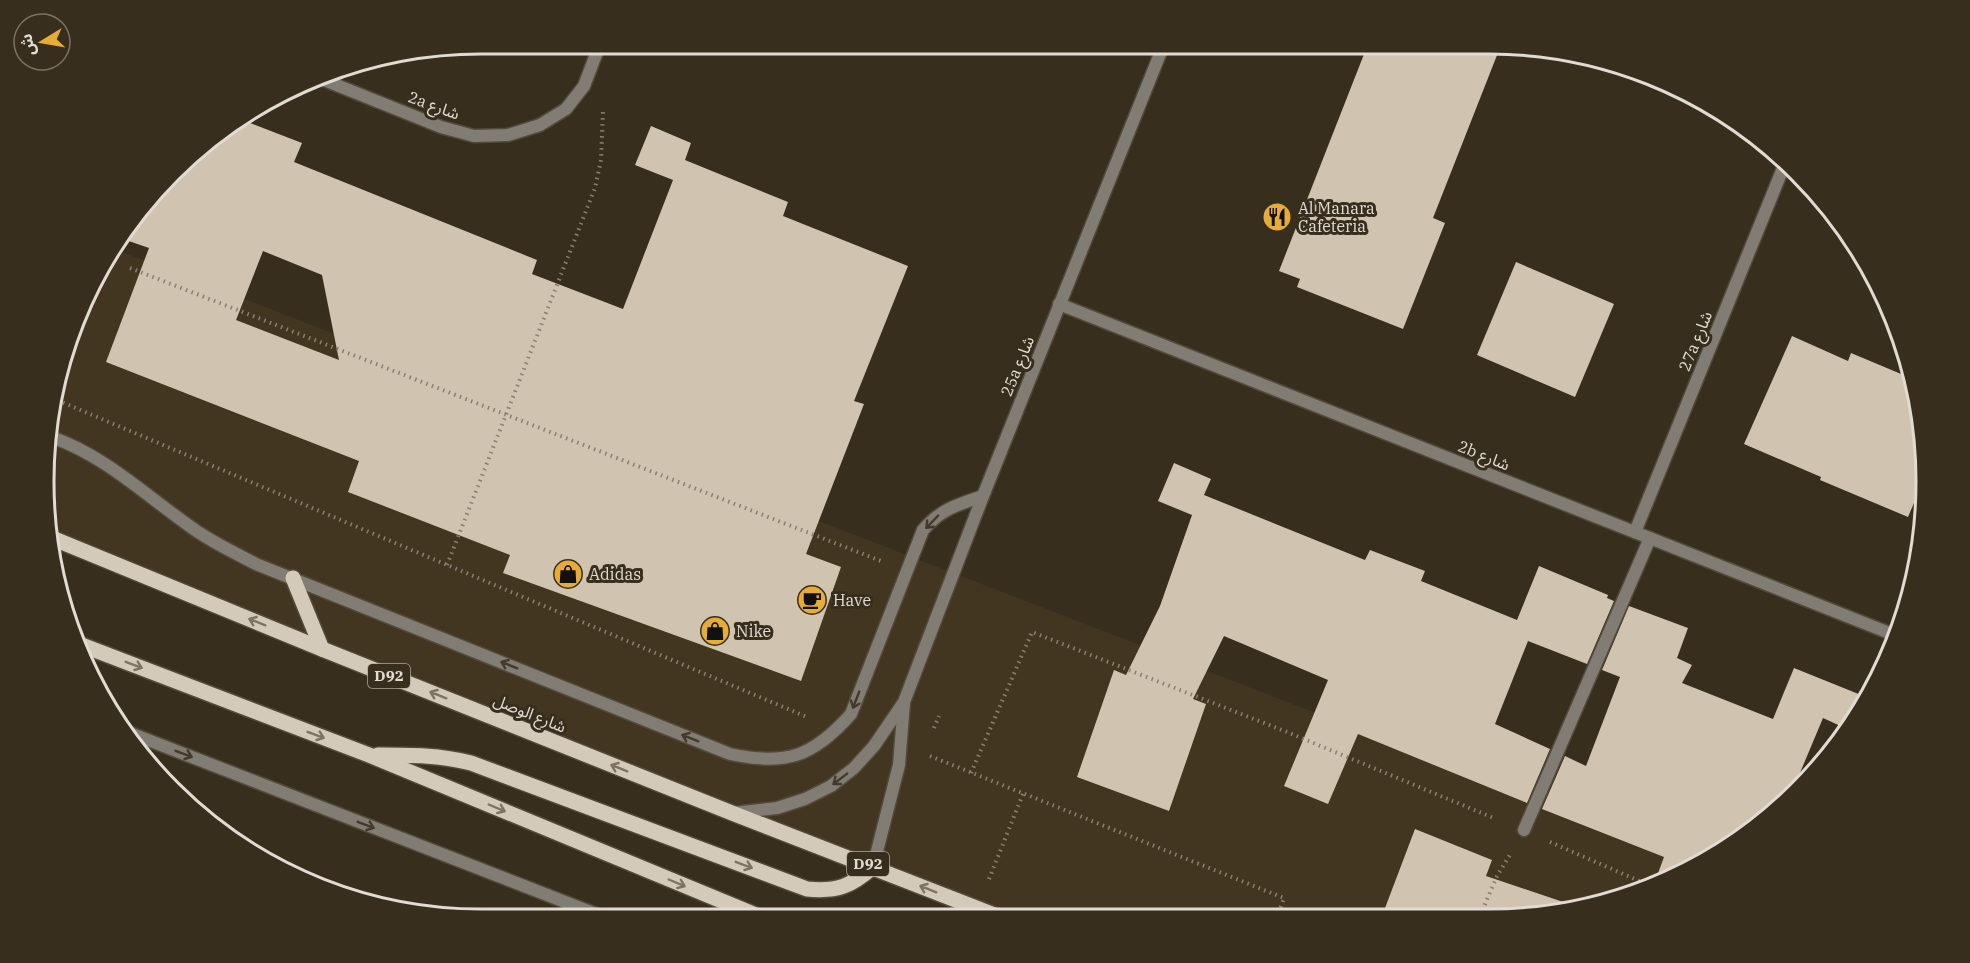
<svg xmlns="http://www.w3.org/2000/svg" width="1970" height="963" font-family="'IBM Plex Serif','Noto Sans Arabic',serif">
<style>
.built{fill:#433621}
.building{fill:#d0c4b1;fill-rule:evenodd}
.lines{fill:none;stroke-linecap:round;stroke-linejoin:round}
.service-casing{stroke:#524a3b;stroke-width:15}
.minor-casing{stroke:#524a3b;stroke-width:15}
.primary-casing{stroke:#524a3b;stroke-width:18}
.path{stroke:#888074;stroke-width:4;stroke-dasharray:1.5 4.5;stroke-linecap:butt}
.service{stroke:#817d75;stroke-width:12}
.minor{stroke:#817d75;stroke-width:12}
.primary{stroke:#d4caba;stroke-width:15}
.oneway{stroke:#423a2b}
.oneway2{stroke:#7e7464}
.labels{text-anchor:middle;stroke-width:6;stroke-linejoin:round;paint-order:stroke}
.shield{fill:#372e1e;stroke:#aea79c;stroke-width:1.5}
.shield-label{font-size:15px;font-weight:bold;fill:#e1dbd2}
.street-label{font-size:16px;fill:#e1dbd2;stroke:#372e1e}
.poi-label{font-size:16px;fill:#e1dbd2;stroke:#372e1e;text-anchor:start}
.rim{fill:none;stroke:#e1dbd2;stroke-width:3}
</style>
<rect width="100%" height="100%" fill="#372e1e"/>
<path class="built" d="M112 248 1699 861 1656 886 1546 916 1002 918 47 539 52 396 102 262Z"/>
<g class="building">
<path d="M1368 44 1501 45 1433 218 1445 223 1403 329 1297 287 1300 279 1279 271Z"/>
<path d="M242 120 302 143 294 162 537 260 532 274 623 309 673 180 635 165 651 126 691 143 685 160 788 202 783 216 908 266 854 401 864 404 806 554 841 567 801 681 503 573 510 555 348 492 359 461 106 362 149 248 120 238 152 192 215 134ZM263 251 322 275 339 360 236 320Z"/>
<path d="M1516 262 1614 304 1575 397 1477 355Z"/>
<path d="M1792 336 1848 361 1851 353 1913 379 1918 396 1926 475 1908 517 1820 480 1821 477 1744 444Z"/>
<path d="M1174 463 1211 479 1204 495 1365 560 1370 550 1425 571 1421 581 1517 620 1539 566 1608 595 1607 598 1614 601 1587 664 1528 641 1495 724 1550 749 1527 803 1358 734 1328 804 1284 786 1328 680 1224 636 1193 699 1206 704 1169 811 1077 777 1114 670 1126 675 1160 606 1192 515 1158 501Z"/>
<path d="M1629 606 1688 628 1677 658 1692 665 1682 683 1773 719 1794 668 1866 697 1847 729 1823 718 1792 792 1755 829 1653 887 1664 857 1542 809 1565 756 1586 766 1620 677 1602 670Z"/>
<path d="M1415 829 1492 860 1486 876 1578 907 1546 916H1382Z"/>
</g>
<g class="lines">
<g class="service-casing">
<g id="service">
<path d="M51 437C101 454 141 491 184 522 206 539 231 551 256 564L730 754C786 766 813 757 851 714L923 530C941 509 957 505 983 496"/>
<path d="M1524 830 1650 538"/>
</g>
</g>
<g class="minor-casing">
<g id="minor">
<path d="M319 78 441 127 474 136 508 135 540 125 566 109 584 86 600 44"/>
<path d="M1059 304 1897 636"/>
<path d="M1635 532 1786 161"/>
<path d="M130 733 609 919"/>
<path d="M733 813 777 808 805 799 831 786 854 768 874 746 904 702 983 496 1164 44"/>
<path d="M873 867 899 765 904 703"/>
</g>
</g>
<g class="primary-casing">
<g id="primary">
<path d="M47 536 322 649 732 813 1002 918"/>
<path d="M293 578 322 649"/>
<path d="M79 644 369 755 763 918"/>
<path d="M378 755C410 755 440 755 471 763L807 889C838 892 851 886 873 867"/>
</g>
</g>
<g class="path">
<path d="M130 268 881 561"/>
<path d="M52 398 807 717"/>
<path d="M447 565 595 188 601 160 603 111"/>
<path d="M934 728 939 716"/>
<path d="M930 756 1284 898 1277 917"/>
<path d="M971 773 1032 632 1287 732 1496 819"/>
<path d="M1550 842 1653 887"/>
<path d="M989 879 1023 794"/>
<path d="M1480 916 1497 876 1510 855"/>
</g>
<use href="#service" class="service"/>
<use href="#minor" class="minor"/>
<use href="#primary" class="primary"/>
</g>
<defs><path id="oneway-shaft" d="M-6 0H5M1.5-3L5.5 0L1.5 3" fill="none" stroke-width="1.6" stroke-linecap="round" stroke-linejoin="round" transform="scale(1.5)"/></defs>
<g class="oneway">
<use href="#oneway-shaft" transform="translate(932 522) rotate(134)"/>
<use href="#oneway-shaft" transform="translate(509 665) rotate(-158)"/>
<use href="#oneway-shaft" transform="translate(856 700) rotate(111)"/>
<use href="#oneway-shaft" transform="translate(690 738) rotate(-158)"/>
<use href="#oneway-shaft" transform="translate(184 754) rotate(21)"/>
<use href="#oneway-shaft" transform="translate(840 779) rotate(143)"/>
<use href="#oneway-shaft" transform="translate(366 825) rotate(21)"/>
</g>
<g class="oneway2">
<use href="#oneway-shaft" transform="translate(257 622) rotate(-158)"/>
<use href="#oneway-shaft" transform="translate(134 665) rotate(21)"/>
<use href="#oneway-shaft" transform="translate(438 695) rotate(-158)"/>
<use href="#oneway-shaft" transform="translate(316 735) rotate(21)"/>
<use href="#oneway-shaft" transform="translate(619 768) rotate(-158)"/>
<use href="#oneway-shaft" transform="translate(497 808) rotate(23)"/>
<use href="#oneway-shaft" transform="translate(744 865) rotate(21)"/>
<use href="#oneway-shaft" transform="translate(677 883) rotate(23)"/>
<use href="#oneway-shaft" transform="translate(928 889) rotate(-158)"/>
</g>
<defs>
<g id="restaurant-disc" transform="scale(1.5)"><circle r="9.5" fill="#e7ac37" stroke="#372e1e"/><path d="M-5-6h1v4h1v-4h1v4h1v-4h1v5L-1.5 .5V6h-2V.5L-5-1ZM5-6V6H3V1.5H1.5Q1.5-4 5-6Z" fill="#111"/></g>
<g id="shop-disc" transform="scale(1.5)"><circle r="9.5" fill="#e7ac37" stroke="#372e1e"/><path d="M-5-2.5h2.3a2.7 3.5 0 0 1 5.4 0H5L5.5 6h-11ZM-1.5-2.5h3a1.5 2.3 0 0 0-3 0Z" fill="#111"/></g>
<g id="cafe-disc" transform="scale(1.5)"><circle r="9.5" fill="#e7ac37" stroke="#372e1e"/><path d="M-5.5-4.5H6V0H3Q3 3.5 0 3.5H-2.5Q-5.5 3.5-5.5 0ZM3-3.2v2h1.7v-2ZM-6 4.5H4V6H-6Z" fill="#111"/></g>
</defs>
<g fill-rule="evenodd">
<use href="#restaurant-disc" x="1277" y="217"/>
<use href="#shop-disc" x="568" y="574"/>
<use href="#cafe-disc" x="812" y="600"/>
<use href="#shop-disc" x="715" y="631"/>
</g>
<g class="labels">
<g class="shield">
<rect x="368" y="664" width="42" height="24" rx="4.5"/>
<rect x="847" y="852" width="42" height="24" rx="4.5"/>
</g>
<g class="shield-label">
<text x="389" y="681">D92</text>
<text x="868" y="869">D92</text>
</g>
<g class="street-label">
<text transform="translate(434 105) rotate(20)" y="6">2a شارع</text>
<text transform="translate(1695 341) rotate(-68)" y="6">27a شارع</text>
<text transform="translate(1017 366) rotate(-68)" y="6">25a شارع</text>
<text transform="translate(1484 455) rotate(22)" y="6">2b شارع</text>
<text transform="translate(530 713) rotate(22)" y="6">شارع الوصل</text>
</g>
<g class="poi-label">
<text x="1298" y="214">Al Manara<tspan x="1298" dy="18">Cafeteria</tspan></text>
<text x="589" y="580">Adidas</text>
<text x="833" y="606">Have</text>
<text x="736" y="637">Nike</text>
</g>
</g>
<path d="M0 0H1970V963H0ZM481 54H1489A427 427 0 0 1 1916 481V482A427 427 0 0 1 1489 909H481A427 427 0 0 1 54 482V481A427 427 0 0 1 481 54Z" fill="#372e1e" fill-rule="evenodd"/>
<path class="rim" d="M481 54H1489A427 427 0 0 1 1916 481V482A427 427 0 0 1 1489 909H481A427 427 0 0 1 54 482V481A427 427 0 0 1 481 54Z"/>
<g transform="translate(42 42) rotate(259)"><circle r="28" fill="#372e1e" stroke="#7b7366" stroke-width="1.5"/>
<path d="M0-4.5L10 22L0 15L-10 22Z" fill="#e7ac37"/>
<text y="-9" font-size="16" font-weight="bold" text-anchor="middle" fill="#e1dbd2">ش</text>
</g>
</svg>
